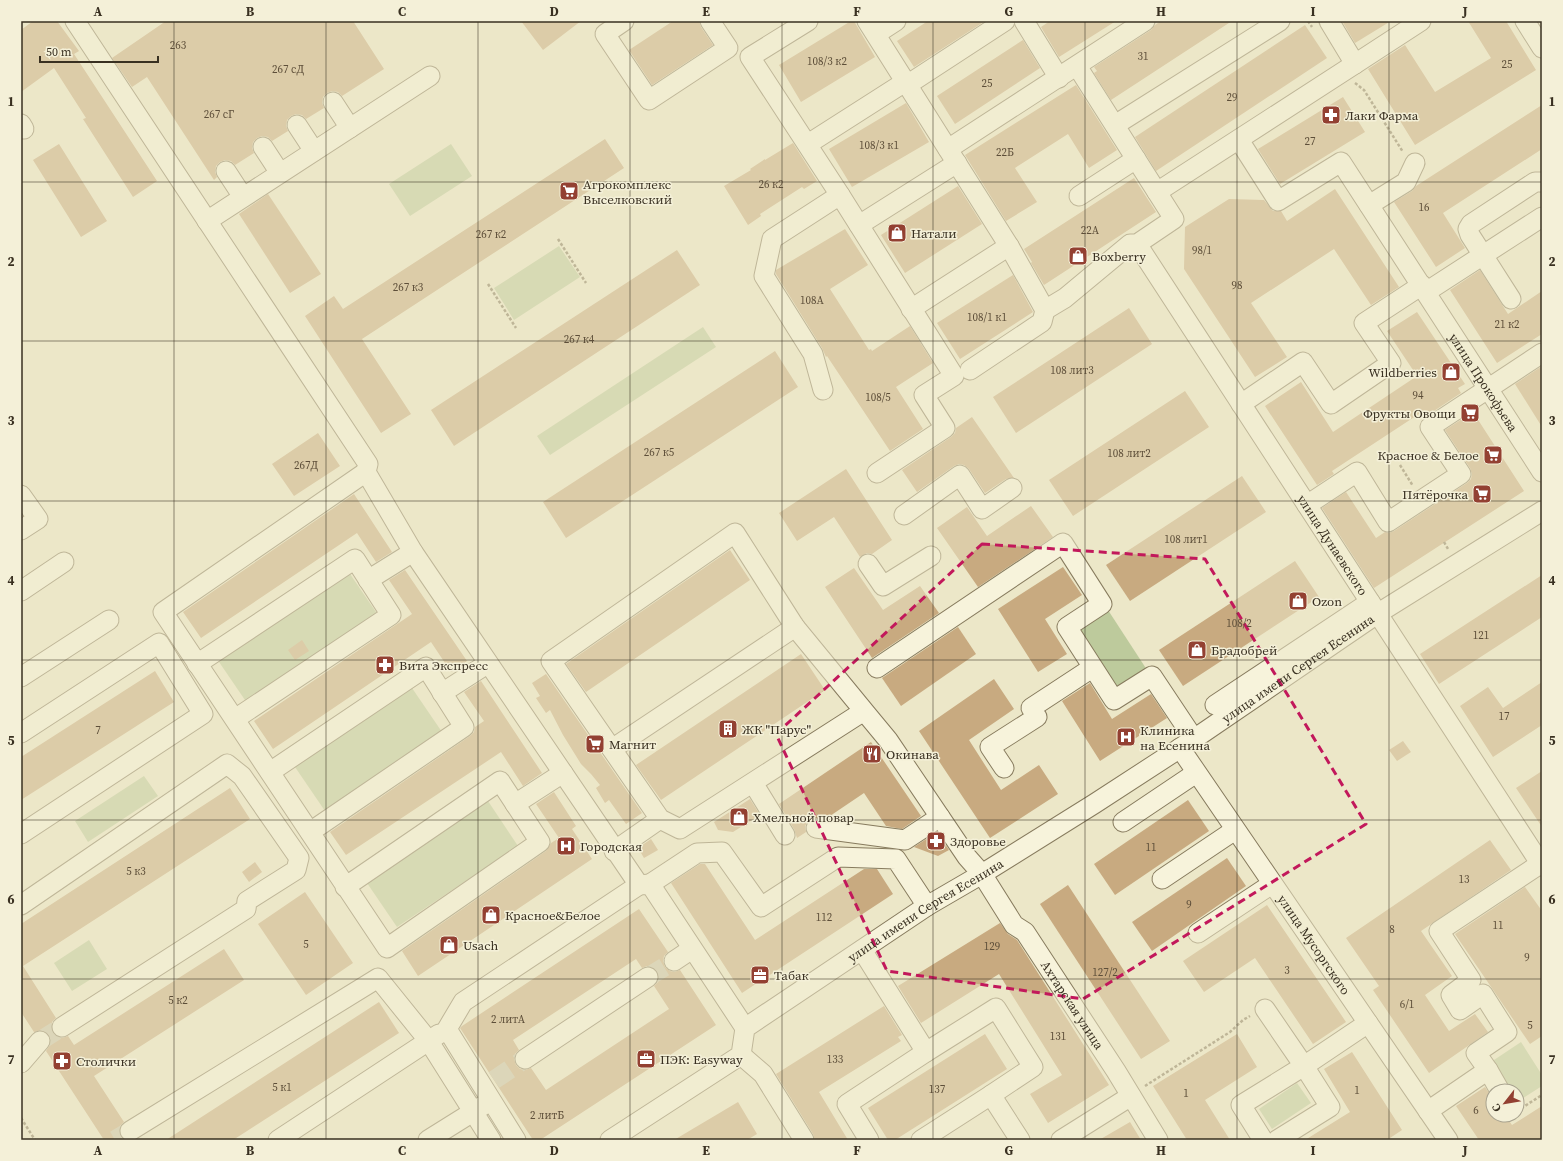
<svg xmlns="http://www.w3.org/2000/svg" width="1563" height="1161" font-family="'Source Serif 4',serif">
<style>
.green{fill:#bdca9c}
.building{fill:#c8aa80;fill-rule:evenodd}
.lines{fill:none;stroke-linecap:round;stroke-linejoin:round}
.minor-tunnel{stroke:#c8c2a7;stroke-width:19;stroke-dasharray:19 10;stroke-linecap:butt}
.minor-casing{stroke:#877b5e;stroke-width:21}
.path{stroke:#877b5e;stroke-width:2.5;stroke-dasharray:3 2;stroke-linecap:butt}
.minor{stroke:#f7f3db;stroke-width:19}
.marked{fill:none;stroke:#c2185b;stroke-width:3;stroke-dasharray:8 5;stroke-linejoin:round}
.grid{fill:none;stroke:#393021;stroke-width:1;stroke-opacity:0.55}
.labels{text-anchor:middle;stroke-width:3;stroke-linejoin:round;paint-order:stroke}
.number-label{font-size:11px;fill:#5d4e39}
.poi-label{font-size:13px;fill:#393021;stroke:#f4f0d8;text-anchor:start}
.street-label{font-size:13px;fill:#393021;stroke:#f4f0d8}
.neatline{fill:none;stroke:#393021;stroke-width:1.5}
.grid-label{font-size:13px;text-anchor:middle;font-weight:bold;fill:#393021}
</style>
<rect width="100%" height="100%" fill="#ece7c8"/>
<g class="green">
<path d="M451 144 472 176 410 216 389 184Z"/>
<path d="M559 246 580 277 514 320 494 288Z"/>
<path d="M703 327 716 347 550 455 537 436Z"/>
<path d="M348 571 378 615 247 703 217 659Z"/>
<path d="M1106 607 1149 673 1116 695 1073 629Z"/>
<path d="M412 688 442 732 325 811 295 767Z"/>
<path d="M144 776 158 796 88 842 75 821Z"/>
<path d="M488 801 518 846 397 927 367 883Z"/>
<path d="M89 940 107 969 72 991 54 963Z"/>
<path d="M1521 1042 1542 1075V1086L1517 1102V1091H1510L1491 1062Z"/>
<path d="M1297 1083 1311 1103 1272 1129 1259 1109Z"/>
</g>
<g class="building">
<path d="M33 21H57L79 51 74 54 157 181 133 197 83 119 86 118 54 68 21 92V30Z"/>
<path d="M166 21H353L384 69 342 96 338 92 332 91 327 93 323 97 322 103 324 108 306 119 302 115 296 114 291 116 287 120 286 126 288 131 272 141 268 137 262 136 257 138 253 142 252 148 254 153 235 165 231 161 225 160 220 162 216 166 215 172 217 177 214 180 147 77 132 87 112 58Z"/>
<path d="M521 21H581L543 50Z"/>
<path d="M673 21H699L701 27 713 45 652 85 629 50Z"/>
<path d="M851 21H854L875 57 801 102 779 65Z"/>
<path d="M928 21H985L914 67 897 41Z"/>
<path d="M1050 21H1116L1059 57 1041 27Z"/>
<path d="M1161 21H1232L1111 100 1094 73 1097 71 1094 67 1151 30 1155 25Z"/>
<path d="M1342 21H1391L1355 43Z"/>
<path d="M1468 21H1506L1536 70 1415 145 1368 69 1405 45 1435 92 1491 58Z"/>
<path d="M1305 25 1327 58 1156 171 1135 137Z"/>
<path d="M1023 40 1040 68 955 124 937 96Z"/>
<path d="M1076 85 1117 150 1089 168 1068 134 1015 168 1037 202 1006 221 965 155Z"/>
<path d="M1343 97 1365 132 1280 184 1258 149Z"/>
<path d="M906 103 929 142 852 187 829 149Z"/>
<path d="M1542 105V149L1443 213 1465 248 1436 267 1394 202 1412 191 1416 186Z"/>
<path d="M605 139 624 168 362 339 411 414 381 433 305 316 334 296 343 309Z"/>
<path d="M793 143 817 181 804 189 802 187 760 214 761 216 748 225 724 186 751 170 750 169 765 159V160Z"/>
<path d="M59 144 107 221 81 237 33 160Z"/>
<path d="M1134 178 1156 212 1044 285 1031 263 1032 262 1024 249Z"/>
<path d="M958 186 982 224 905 273 881 235Z"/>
<path d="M1335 189 1399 287 1371 305 1334 249 1251 303 1287 357 1255 377 1184 269 1185 227 1229 199 1264 200 1273 211H1281L1287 221Z"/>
<path d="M268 194 321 274 290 293 239 214Z"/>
<path d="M845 229 868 265 830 289 869 350 871 349 872 351 910 326 933 363 896 387 923 429 890 451 827 356 826 357 822 348 776 274V270Z"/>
<path d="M677 250 700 285 454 446 431 410Z"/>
<path d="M1480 270 1508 314 1542 291V334L1497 363 1450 290Z"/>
<path d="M1013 275 1033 312 960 359 937 323Z"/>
<path d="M1129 308 1152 344 1016 433 993 397Z"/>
<path d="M1417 312 1465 384 1458 388 1461 393 1428 415 1425 410 1332 471 1334 474 1317 485 1265 406 1301 382 1333 432 1417 376 1387 331Z"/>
<path d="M775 351 798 387 566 538 543 502Z"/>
<path d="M1542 366V427L1515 384Z"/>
<path d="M1185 391 1209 427 1073 516 1049 480Z"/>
<path d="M1473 412 1524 491 1374 588 1322 508 1346 492 1376 538 1385 532 1389 533 1394 531 1467 483 1471 479 1472 474 1470 468 1445 430Z"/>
<path d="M972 417 1014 478 1006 479 985 493 969 469 964 465 959 464 954 466 917 492 902 470 951 437 955 433 956 428Z"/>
<path d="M318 433 340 466 294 496 272 464Z"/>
<path d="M846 469 892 540 872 554 867 553 860 557 834 517 797 541 779 513Z"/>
<path d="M1242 476 1266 512 1130 601 1106 565Z"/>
<path d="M354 494 392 552 376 562 357 533 201 638 183 612Z"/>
<path d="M1031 506 1053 537 978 587 937 528 967 507 987 536Z"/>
<path d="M730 550 750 580 586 692 566 664Z"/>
<path d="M1295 561 1319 597 1183 686 1159 650Z"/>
<path d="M1063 567 1082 595 1045 619 1067 654 1038 672 998 609Z"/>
<path d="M854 568 883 610 920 586 939 613 872 658 825 587Z"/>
<path d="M405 570 467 661 451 672 431 642 273 749 254 721 412 614 389 580Z"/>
<path d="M1542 575V617L1439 684 1420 654Z"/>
<path d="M958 627 976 654 901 706 882 678Z"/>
<path d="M302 640 309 651 295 660 288 650Z"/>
<path d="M801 654 825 690 661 800 636 765Z"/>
<path d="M155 671 174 702 21 800V757Z"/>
<path d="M546 674 642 813 626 824 609 800 605 803 596 788 600 785 591 774 581 764 563 735 550 710 546 713 536 698 540 696 532 683Z"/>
<path d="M994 679 1014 709 969 740 1001 790 1039 765 1058 794 990 838 919 731Z"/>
<path d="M481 681 542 773 523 786 501 752 346 855 330 832 470 736 474 732 475 727 484 721 464 692Z"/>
<path d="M1542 682V725L1493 757 1460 706 1488 687 1503 708Z"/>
<path d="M1090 683 1112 719 1151 694 1167 718 1100 761 1062 701Z"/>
<path d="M1403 741 1411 752 1397 761 1389 750Z"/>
<path d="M871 742 921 816 902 829 886 826 864 793 827 818H811L808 821 805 826 806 832 797 838 794 829 779 804Z"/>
<path d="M1542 771V827L1516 788Z"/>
<path d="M230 788 250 819 23 966 56 1018 52 1022 51 1027 53 1033 57 1037 62 1038 68 1036 74 1045 224 949 244 980 94 1076 124 1122 120 1126 119 1131 120 1136 124 1140H104L46 1051 51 1043 50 1037 47 1033 42 1030 34 1032 21 1012V924Z"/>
<path d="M554 792 576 826 572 829 592 859 418 976 402 951 546 851 551 843 559 838 536 804Z"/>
<path d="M750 799 760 815 733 832 718 830 714 822Z"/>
<path d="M1188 800 1209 831 1115 895 1094 864Z"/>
<path d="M937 832 949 850 938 856 914 847Z"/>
<path d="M651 839 658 850 644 858 638 848Z"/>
<path d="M1490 840 1511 870 1421 931 1452 976 1425 995 1449 1031 1475 1014 1488 1032 1429 1073 1373 990 1379 986 1346 938Z"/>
<path d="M1227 858 1246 886 1152 951 1132 922Z"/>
<path d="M255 862 262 872 249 882 242 872Z"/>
<path d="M700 864H705L755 940 864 869H877L893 894 742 993 671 883Z"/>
<path d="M1068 885 1170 1041 1141 1059 1040 904Z"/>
<path d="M1525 887 1542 911V1036L1530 1044 1455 934Z"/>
<path d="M305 892 353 963 306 995 258 924Z"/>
<path d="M1267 905 1346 1022 1313 1044 1255 958 1204 992 1183 961Z"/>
<path d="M639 909 668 952 664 956 663 961 665 967 670 971 674 972 680 970 716 1025 540 1140H533L460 1028 462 1026ZM636 959 642 968 647 966 652 967 657 971 659 977 658 982 654 986 669 1009 546 1090 531 1068 525 1070 520 1069 516 1065 514 1059 515 1054 519 1050 513 1040Z"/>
<path d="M1000 923 1008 934 1017 940 1109 1085 1048 1123 1030 1094 1062 1075 999 974 921 1023 898 986Z"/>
<path d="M379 1002 399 1033 233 1140H166Z"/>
<path d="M884 1006 902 1035 898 1037 901 1041 819 1092 848 1140H815L813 1134 776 1074Z"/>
<path d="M985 1034 1007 1069 895 1140H888L868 1108Z"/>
<path d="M1237 1034 1257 1067 1205 1100 1230 1140H1187L1153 1086Z"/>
<path d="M1352 1052 1402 1130 1387 1140H1305L1350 1112 1324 1069Z"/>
<path d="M1485 1087 1493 1099V1115H1505L1512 1125 1542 1106V1140H1479L1456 1106Z"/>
<path d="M738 1102 757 1134 747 1140H674Z"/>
<path d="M1130 1122 1141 1140H1099Z"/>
</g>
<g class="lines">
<g class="minor-tunnel">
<path d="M648 977 674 961"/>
<path d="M40 1041 62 1027"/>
<path d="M494 1080 525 1059"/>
<path d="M115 1140 130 1131"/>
</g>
<g class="minor-casing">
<g id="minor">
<path d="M75 21 368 464 366 472 413 552 639 885 650 884 745 1028"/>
<path d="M624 21 605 34 649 100 728 48 710 21"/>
<path d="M808 21 750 57 840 195 954 376 924 395 945 428 877 473"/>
<path d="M867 21 1009 246 1045 310 1042 322 970 370"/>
<path d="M1024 21 1059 78"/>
<path d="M1329 21 1355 64 1421 21"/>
<path d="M1525 21 1542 48"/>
<path d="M876 34 896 21"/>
<path d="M907 85 1005 21"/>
<path d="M333 102 350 128"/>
<path d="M21 124 24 129"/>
<path d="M297 125 314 151"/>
<path d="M1115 125 1280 21"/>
<path id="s1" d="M1239 140 1278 201 1341 162 1542 472"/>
<path d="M808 144 905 82"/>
<path d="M263 147 280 173"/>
<path d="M948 149 1145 21"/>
<path d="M226 171 243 197"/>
<path d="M1157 192 1355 64"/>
<path d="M1079 196 1136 159"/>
<path d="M1369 205 1406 182 1415 163"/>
<path d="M207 221 430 76"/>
<path d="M859 225 957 163"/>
<path id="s2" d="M1137 244 1542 866"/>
<path d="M1426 292 1542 217"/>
<path d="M1511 299 1470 235 1468 229 1471 224 1535 182H1542"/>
<path d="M911 309 1009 246"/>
<path d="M1045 310 1065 298 1130 244H1137L1174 219 1077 66"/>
<path d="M823 390 813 354 764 276 772 239 840 195"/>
<path d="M1241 404 1303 362 1331 404 1391 363 1364 323 1422 285"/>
<path d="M21 495 38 519 21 530"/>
<path d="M1307 505 1357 472 1388 522 1461 474 1430 427 1542 353"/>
<path d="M904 515 960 475 982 509 1012 488"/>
<path d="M868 564 883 586 931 556"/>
<path d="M368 580 413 552"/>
<path d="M21 591 64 562"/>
<path d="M197 664 355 559 391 615 235 719"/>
<path d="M877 668 1063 543 1102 604 1067 627 1114 700 1152 676 1194 739"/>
<path d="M21 677 109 620"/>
<path d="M442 693 487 664"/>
<path d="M1215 705 1370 602"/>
<path d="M1031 708 1092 668"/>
<path id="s3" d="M864 711 795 627 735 533 551 661 660 819 680 829 864 711 888 740 967 857 982 874 1014 925 1025 932 1116 1071 1158 1140"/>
<path d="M21 733 159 643 203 714 21 834"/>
<path id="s4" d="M1180 748 1448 1140"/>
<path d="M612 749 795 627"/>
<path d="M1004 768 990 747 1037 717"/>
<path d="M270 772 426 667 464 727 310 832"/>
<path d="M753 783 785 835"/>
<path d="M515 804 563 773"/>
<path d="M1123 822 1196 773"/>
<path d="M816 828 905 840 940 817"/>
<path d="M614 851 660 819"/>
<path d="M1162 879 1235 830"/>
<path d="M650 884 697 853 722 852 761 907 838 857 896 859 927 906"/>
<path d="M345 887 500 781 540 842 387 948 163 612 366 472"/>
<path d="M21 905 227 764 242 776 299 858 296 870 247 901 246 909 62 1027"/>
<path d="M1198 933 1272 884"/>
<path d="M862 950 926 1052 996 1008 1033 1067 991 1095 1020 1140"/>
<path d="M674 961 692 949"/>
<path d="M741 1055 763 1074 804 1140"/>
<path d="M525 1059 648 977"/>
<path d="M21 1063 40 1041"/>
<path d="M1488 1070 1476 1053 1507 1032 1483 994 1460 1010 1451 995 1471 980 1439 931 1540 864"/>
<path d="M1428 1111 1488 1070 1500 1091"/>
<path d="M130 1131 378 978 428 1040 491 1140"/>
<path d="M278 1140 439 1034"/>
<path d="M428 1140 484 1105"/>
<path d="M516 1140 447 1029 463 1002 639 885"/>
<path id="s5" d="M610 1140 741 1055 745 1028 927 906 982 874 1094 804 1194 739 1377 614 1542 511"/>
<path d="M869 1140 847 1104 926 1052"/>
<path d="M921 1140 991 1095"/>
<path d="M1061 1140 1131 1096"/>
<path d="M1263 1140 1241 1105 1304 1066 1265 1009"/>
<path d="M1277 1140 1330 1107 1304 1066 1368 1023"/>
</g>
</g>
<g class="path">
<path d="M1308 21 1312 27"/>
<path d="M1355 83 1364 90 1403 152"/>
<path d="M558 239 586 283"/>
<path d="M488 284 516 328"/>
<path d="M1400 465 1413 486"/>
<path d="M1444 542 1448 549"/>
<path d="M1145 1086 1230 1032 1243 1020 1250 1016"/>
<path d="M1517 1111 1542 1095"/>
<path d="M21 1118 35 1140"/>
</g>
<use href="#minor" class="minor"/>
</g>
<path d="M0 0H1563V1161H0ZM982 544 1205 559 1366 824 1083 999 887 971 776 734Z" fill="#ece7c8" fill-opacity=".55" fill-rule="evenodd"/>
<path class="marked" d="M982 544 1205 559 1366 824 1083 999 887 971 776 734Z"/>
<path class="grid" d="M174 21V1140M326 21V1140M478 21V1140M630 21V1140M782 21V1140M933 21V1140M1085 21V1140M1237 21V1140M1389 21V1140M21 182H1542M21 341H1542M21 501H1542M21 660H1542M21 820H1542M21 979H1542"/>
<defs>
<g id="pharmacy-square" transform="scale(1)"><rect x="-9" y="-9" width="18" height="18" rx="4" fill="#934032" stroke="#f4f0d8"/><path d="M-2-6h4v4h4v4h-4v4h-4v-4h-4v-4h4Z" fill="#fff"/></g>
<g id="supermarket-square" transform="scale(1)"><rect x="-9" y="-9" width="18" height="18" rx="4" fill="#934032" stroke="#f4f0d8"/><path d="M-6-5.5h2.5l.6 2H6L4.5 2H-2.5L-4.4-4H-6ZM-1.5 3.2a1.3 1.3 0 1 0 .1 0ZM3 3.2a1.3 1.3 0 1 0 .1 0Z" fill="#fff"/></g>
<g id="shop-square" transform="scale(1)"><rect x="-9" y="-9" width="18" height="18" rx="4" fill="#934032" stroke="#f4f0d8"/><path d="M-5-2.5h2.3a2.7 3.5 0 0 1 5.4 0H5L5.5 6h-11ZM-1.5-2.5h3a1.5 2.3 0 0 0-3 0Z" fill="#fff"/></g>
<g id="building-square" transform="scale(1)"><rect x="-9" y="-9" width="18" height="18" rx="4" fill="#934032" stroke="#f4f0d8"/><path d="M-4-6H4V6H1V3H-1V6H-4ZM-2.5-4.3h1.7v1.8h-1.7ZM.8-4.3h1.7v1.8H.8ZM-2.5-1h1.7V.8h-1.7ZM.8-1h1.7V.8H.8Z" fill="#fff"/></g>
<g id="hospital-square" transform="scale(1)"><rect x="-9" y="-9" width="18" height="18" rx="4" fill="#934032" stroke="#f4f0d8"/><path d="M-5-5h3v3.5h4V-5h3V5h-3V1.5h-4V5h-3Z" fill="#fff"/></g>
<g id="restaurant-square" transform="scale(1)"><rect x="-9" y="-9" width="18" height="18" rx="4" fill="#934032" stroke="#f4f0d8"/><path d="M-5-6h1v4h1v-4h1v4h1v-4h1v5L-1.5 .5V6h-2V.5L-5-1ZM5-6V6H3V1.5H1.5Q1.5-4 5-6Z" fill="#fff"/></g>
<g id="office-square" transform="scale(1)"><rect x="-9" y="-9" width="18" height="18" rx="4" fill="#934032" stroke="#f4f0d8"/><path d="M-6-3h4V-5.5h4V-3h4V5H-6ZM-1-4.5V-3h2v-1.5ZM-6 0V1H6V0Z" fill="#fff"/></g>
</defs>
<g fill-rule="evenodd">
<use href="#pharmacy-square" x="1331" y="115"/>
<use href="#supermarket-square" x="569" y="191"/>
<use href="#shop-square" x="897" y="233"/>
<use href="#shop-square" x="1078" y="256"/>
<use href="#shop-square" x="1451" y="372"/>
<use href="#supermarket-square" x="1470" y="413"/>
<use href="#supermarket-square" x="1493" y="455"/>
<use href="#supermarket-square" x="1482" y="494"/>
<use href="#shop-square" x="1298" y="601"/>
<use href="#shop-square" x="1197" y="650"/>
<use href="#pharmacy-square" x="385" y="665"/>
<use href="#building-square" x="728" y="729"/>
<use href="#hospital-square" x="1126" y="737"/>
<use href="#supermarket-square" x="595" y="744"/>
<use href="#restaurant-square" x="872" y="754"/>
<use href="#shop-square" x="739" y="817"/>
<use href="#pharmacy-square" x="936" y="841"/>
<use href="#hospital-square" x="566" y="846"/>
<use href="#shop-square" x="491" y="915"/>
<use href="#shop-square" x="449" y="945"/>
<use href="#office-square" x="760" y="975"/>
<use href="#office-square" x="646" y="1059"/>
<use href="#pharmacy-square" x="62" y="1061"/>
</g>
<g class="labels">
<g class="number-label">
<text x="178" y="49">263</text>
<text x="1143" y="60">31</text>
<text x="827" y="65">108/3 к2</text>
<text x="1507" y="68">25</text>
<text x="288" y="73">267 сД</text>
<text x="987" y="87">25</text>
<text x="1232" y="101">29</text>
<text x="219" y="118">267 сГ</text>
<text x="1310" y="145">27</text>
<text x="879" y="149">108/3 к1</text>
<text x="1005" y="156">22Б</text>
<text x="771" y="188">26 к2</text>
<text x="1424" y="211">16</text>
<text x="1090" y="234">22А</text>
<text x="491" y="238">267 к2</text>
<text x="1202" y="254">98/1</text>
<text x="1237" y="289">98</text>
<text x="408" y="291">267 к3</text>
<text x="812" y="304">108А</text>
<text x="987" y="321">108/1 к1</text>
<text x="1507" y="328">21 к2</text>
<text x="579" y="343">267 к4</text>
<text x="1072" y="374">108 лит3</text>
<text x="1418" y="399">94</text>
<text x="878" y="401">108/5</text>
<text x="659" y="456">267 к5</text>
<text x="1129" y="457">108 лит2</text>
<text x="306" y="469">267Д</text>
<text x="1186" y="543">108 лит1</text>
<text x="1239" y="627">108/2</text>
<text x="1481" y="639">121</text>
<text x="1504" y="720">17</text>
<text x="98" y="734">7</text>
<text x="1151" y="851">11</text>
<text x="136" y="875">5 к3</text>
<text x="1464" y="883">13</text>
<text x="1189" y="908">9</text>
<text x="824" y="921">112</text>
<text x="1498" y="929">11</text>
<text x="1392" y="933">8</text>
<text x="306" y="948">5</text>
<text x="992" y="950">129</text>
<text x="1527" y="961">9</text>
<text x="1287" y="974">3</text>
<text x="1105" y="976">127/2</text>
<text x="178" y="1004">5 к2</text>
<text x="1407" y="1008">6/1</text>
<text x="508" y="1023">2 литА</text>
<text x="1530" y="1029">5</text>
<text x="1058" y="1040">131</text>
<text x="835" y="1063">133</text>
<text x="282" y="1091">5 к1</text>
<text x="937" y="1093">137</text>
<text x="1357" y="1094">1</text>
<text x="1186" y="1097">1</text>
<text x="1476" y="1114">6</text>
<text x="547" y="1119">2 литБ</text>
</g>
<g class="poi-label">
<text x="1345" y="120">Лаки Фарма</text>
<text x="583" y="189">Агрокомплекс<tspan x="583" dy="15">Выселковский</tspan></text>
<text x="911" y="238">Натали</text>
<text x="1092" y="261">Boxberry</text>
<text x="1437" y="377" text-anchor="end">Wildberries</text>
<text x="1456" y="418" text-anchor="end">Фрукты Овощи</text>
<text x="1479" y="460" text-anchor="end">Красное &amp; Белое</text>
<text x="1468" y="499" text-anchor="end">Пятёрочка</text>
<text x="1312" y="606">Ozon</text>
<text x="1211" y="655">Брадобрей</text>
<text x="399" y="670">Вита Экспресс</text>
<text x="742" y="734">ЖК "Парус"</text>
<text x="1140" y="735">Клиника<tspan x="1140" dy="15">на Есенина</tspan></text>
<text x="609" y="749">Магнит</text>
<text x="886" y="759">Окинава</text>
<text x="753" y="822">Хмельной повар</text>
<text x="950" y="846">Здоровье</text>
<text x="580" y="851">Городская</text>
<text x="505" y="920">Красное&amp;Белое</text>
<text x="463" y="950">Usach</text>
<text x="774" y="980">Табак</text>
<text x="660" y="1064">ПЭК: Easyway</text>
<text x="76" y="1066">Столички</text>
</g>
<g class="street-label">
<text dy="5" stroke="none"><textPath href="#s1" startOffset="409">улица Прокофьева</textPath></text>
<text dy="5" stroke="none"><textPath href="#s2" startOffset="359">улица Дунаевского</textPath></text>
<text dy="5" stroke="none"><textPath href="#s5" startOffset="843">улица имени Сергея Есенина</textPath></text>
<text dy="5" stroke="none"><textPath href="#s5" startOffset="399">улица имени Сергея Есенина</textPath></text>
<text dy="5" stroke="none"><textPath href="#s4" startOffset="238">улица Мусоргского</textPath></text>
<text dy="5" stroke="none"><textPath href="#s3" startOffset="1239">Ахтарская улица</textPath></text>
</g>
</g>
<rect width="1563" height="1161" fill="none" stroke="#f4f0d8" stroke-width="44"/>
<g transform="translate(1505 1103) rotate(239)"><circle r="19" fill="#f4f0d8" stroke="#a9a38f"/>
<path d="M0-3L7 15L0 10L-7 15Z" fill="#934032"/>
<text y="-6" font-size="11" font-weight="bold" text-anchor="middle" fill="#393021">С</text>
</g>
<path d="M40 56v6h118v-6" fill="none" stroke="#393021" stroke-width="2"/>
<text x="46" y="56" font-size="12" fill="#393021" stroke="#f4f0d8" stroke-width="3" paint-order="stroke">50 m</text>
<rect x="22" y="22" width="1519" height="1117" class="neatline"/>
<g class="grid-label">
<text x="98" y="16">A</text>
<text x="250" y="16">B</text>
<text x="402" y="16">C</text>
<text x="554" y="16">D</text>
<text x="706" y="16">E</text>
<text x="857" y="16">F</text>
<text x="1009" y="16">G</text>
<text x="1161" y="16">H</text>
<text x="1313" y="16">I</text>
<text x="1465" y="16">J</text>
<text x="11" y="106">1</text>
<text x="1552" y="106">1</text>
<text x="11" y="266">2</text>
<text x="1552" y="266">2</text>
<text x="11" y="425">3</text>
<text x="1552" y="425">3</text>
<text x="11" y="585">4</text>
<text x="1552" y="585">4</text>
<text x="11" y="745">5</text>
<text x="1552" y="745">5</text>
<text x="11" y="904">6</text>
<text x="1552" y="904">6</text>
<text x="11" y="1064">7</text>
<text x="1552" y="1064">7</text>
<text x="98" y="1155">A</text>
<text x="250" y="1155">B</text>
<text x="402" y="1155">C</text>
<text x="554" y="1155">D</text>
<text x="706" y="1155">E</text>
<text x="857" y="1155">F</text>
<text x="1009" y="1155">G</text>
<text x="1161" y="1155">H</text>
<text x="1313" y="1155">I</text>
<text x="1465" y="1155">J</text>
</g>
</svg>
